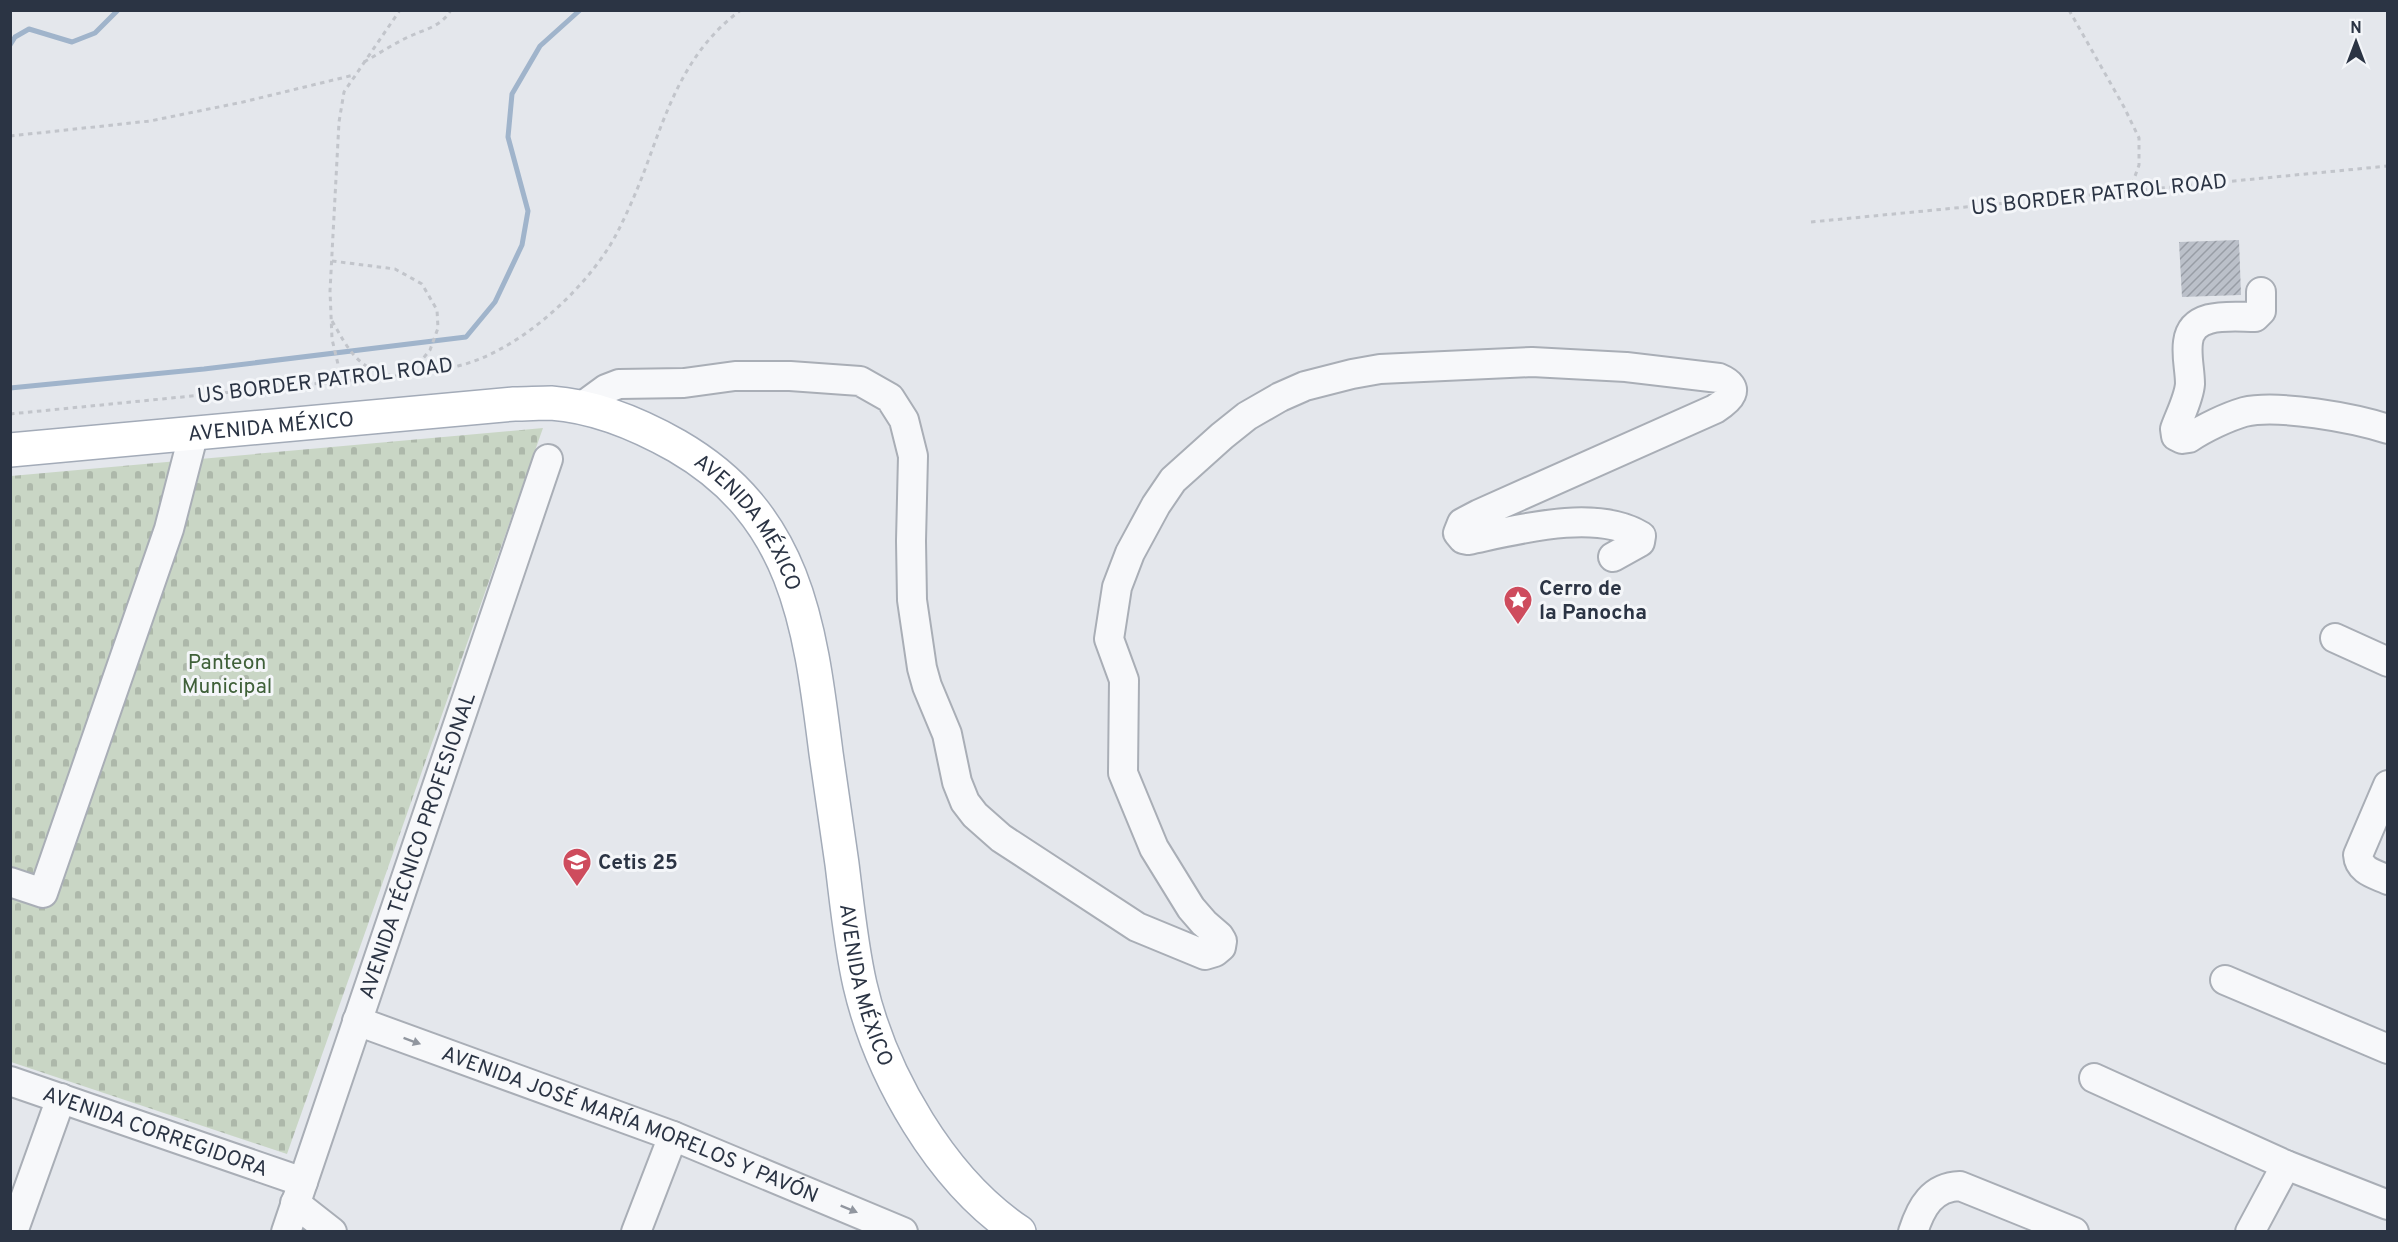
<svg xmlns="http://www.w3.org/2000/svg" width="2398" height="1242" font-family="Overpass,sans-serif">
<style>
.cemetery{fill:url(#cemetery-stones)}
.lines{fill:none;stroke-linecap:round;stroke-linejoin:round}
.stream{stroke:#a0b4cb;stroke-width:5}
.building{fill:url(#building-hatch)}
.minor-casing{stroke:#a9aeb6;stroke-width:32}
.major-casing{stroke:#a3abb8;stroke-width:36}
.path{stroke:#c2c5cb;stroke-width:3;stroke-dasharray:4.5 4.5;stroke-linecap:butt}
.minor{stroke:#f7f8fa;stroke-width:28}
.major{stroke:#fff;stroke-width:33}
.oneway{fill:#91969f}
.labels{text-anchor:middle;stroke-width:6;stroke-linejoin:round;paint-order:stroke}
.street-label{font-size:21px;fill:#2b3444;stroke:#f4f6f9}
.poi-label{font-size:21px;font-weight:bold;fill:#2b3444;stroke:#f4f6f9;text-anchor:start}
.park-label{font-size:21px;fill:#3f6039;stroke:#f4f6f9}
</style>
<defs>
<pattern id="cemetery-stones" width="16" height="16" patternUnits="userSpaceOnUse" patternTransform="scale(1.5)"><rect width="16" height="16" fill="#c9d6c5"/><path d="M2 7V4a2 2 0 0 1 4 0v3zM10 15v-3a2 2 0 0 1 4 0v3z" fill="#adb8aa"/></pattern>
<pattern id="building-hatch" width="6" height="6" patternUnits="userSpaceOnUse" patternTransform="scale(1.5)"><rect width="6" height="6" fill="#bbc0c9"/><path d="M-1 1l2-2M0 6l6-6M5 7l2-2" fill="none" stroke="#989da5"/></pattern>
</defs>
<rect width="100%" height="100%" fill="#e4e7ec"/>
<path class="cemetery" d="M543 428 287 1154 11 1062V476Z"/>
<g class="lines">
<g class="stream">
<path d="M10 45 15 37 29 29 72 42 95 33 118 10"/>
<path d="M10 388 204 369 466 337 495 302 522 245 528 211 508 137 512 94 540 46 580 10"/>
</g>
</g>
<path class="building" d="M2239 240 2241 295 2182 297 2179 242Z"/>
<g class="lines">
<g class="minor-casing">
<g id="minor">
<path d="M2261 292V311L2255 317C2232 317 2192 311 2188 342 2186 356 2190 370 2190 384 2189 398 2180 415 2175 429L2176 436 2182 439 2189 438C2204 428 2227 417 2244 412 2278 404 2354 418 2388 429"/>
<path d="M580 408 606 389 619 384 684 383 735 376H790L860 381 890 398 904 420 913 456 911 541 912 600 922 668 927 686 947 734 957 782 965 802 975 815 1001 838 1137 927 1205 955 1215 952 1221 947 1222 941 1219 936 1204 923 1191 908 1154 848 1123 773 1124 680 1109 639 1117 587 1130 553 1156 505 1173 480 1222 436 1247 416 1280 397 1305 386 1352 374 1380 369 1532 362 1626 367 1719 378C1743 388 1729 400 1715 409L1479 514 1462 523 1458 533 1463 539 1468 540C1516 530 1596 508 1641 536L1640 542 1613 557"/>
<path d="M2335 638 2388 662"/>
<path d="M2388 785 2358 855C2359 871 2375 874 2388 880"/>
<path d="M10 882 43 893 169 529 194 432"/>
<path d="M2225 980 2388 1049"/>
<path id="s1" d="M357 1021 673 1136 903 1232"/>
<path d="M2094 1078 2286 1165 2388 1205"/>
<path id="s2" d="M10 1081 303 1182"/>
<path d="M295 1203 332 1232"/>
<path d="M13 1232 61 1098"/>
<path id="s3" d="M286 1232 548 459"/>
<path d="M636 1232 673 1136"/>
<path d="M1913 1232C1921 1207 1932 1187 1960 1186L2074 1232"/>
<path d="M2250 1232 2286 1165"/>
</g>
</g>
<g class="major-casing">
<g id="major">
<path id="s4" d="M10 450 514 404C526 404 539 403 551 403 594 406 640 425 677 446 798 516 810 627 826 753 831 790 837 827 842 864 847 904 851 946 860 985 881 1075 941 1180 1019 1232"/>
</g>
</g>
<g class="path">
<path d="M2069 10 2124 107 2139 138V165L2130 190"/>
<path d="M364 62C378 54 392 45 406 38 424 29 440 28 451 10"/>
<path d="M10 136 150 121 243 102 354 75"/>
<path d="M1811 222 2388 166"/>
<path d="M332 261 395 269 422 284 437 310 438 328 430 350 415 368 399 374"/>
<path d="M332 321C348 348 357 369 390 375"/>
<path d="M342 381 332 339 330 291 339 122 344 92 400 10"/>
<path d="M10 414 404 375C422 372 440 370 458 366 516 352 578 296 609 247 621 228 636 193 644 172 667 110 685 51 741 10"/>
</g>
<use href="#minor" class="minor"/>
<use href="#major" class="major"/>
</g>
<defs><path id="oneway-solid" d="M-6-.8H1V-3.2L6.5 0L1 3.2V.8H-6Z" transform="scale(1.5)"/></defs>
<g class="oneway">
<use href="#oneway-solid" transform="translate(412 1041) rotate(20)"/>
<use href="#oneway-solid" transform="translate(849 1209) rotate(22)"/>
</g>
<defs>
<g id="sight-pin" transform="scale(1.5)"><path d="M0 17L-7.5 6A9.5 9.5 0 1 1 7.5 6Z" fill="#ce4c5d" stroke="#f4f6f9"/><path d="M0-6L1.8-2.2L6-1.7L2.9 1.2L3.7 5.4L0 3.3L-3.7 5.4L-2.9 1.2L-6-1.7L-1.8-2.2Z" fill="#fff"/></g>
<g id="school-pin" transform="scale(1.5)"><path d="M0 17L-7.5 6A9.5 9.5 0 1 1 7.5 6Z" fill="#ce4c5d" stroke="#f4f6f9"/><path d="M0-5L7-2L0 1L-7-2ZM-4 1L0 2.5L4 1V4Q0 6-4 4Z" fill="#fff"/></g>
</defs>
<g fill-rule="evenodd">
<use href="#sight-pin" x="1518" y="600"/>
<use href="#school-pin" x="577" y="862"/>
</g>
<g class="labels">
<g class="street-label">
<text transform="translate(2099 194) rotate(-6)" y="7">US BORDER PATROL ROAD</text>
<text transform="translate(325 380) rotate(-7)" y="7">US BORDER PATROL ROAD</text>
<text dy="7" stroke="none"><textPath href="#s4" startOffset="262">AVENIDA MÉXICO</textPath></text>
<text dy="7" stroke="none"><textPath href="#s4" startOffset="784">AVENIDA MÉXICO</textPath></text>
<text dy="7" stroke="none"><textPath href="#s3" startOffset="408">AVENIDA TÉCNICO PROFESIONAL</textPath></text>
<text dy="7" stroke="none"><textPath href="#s4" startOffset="1270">AVENIDA MÉXICO</textPath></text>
<text dy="7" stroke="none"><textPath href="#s1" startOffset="292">AVENIDA JOSÉ MARÍA MORELOS Y PAVÓN</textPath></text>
<text dy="7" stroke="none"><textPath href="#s2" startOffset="154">AVENIDA CORREGIDORA</textPath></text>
</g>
<g class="poi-label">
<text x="1539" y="595">Cerro de<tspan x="1539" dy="24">la Panocha</tspan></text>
<text x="598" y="869">Cetis 25</text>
</g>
<g class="park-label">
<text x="227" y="669">Panteon<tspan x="227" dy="24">Municipal</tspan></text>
</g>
</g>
<rect width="2398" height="1242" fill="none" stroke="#2b3444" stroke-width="24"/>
<g transform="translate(2356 42)" stroke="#f4f6f9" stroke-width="4.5" paint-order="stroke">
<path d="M0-4.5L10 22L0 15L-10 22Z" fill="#2b3444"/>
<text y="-9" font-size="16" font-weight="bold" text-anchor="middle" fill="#2b3444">N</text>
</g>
</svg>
